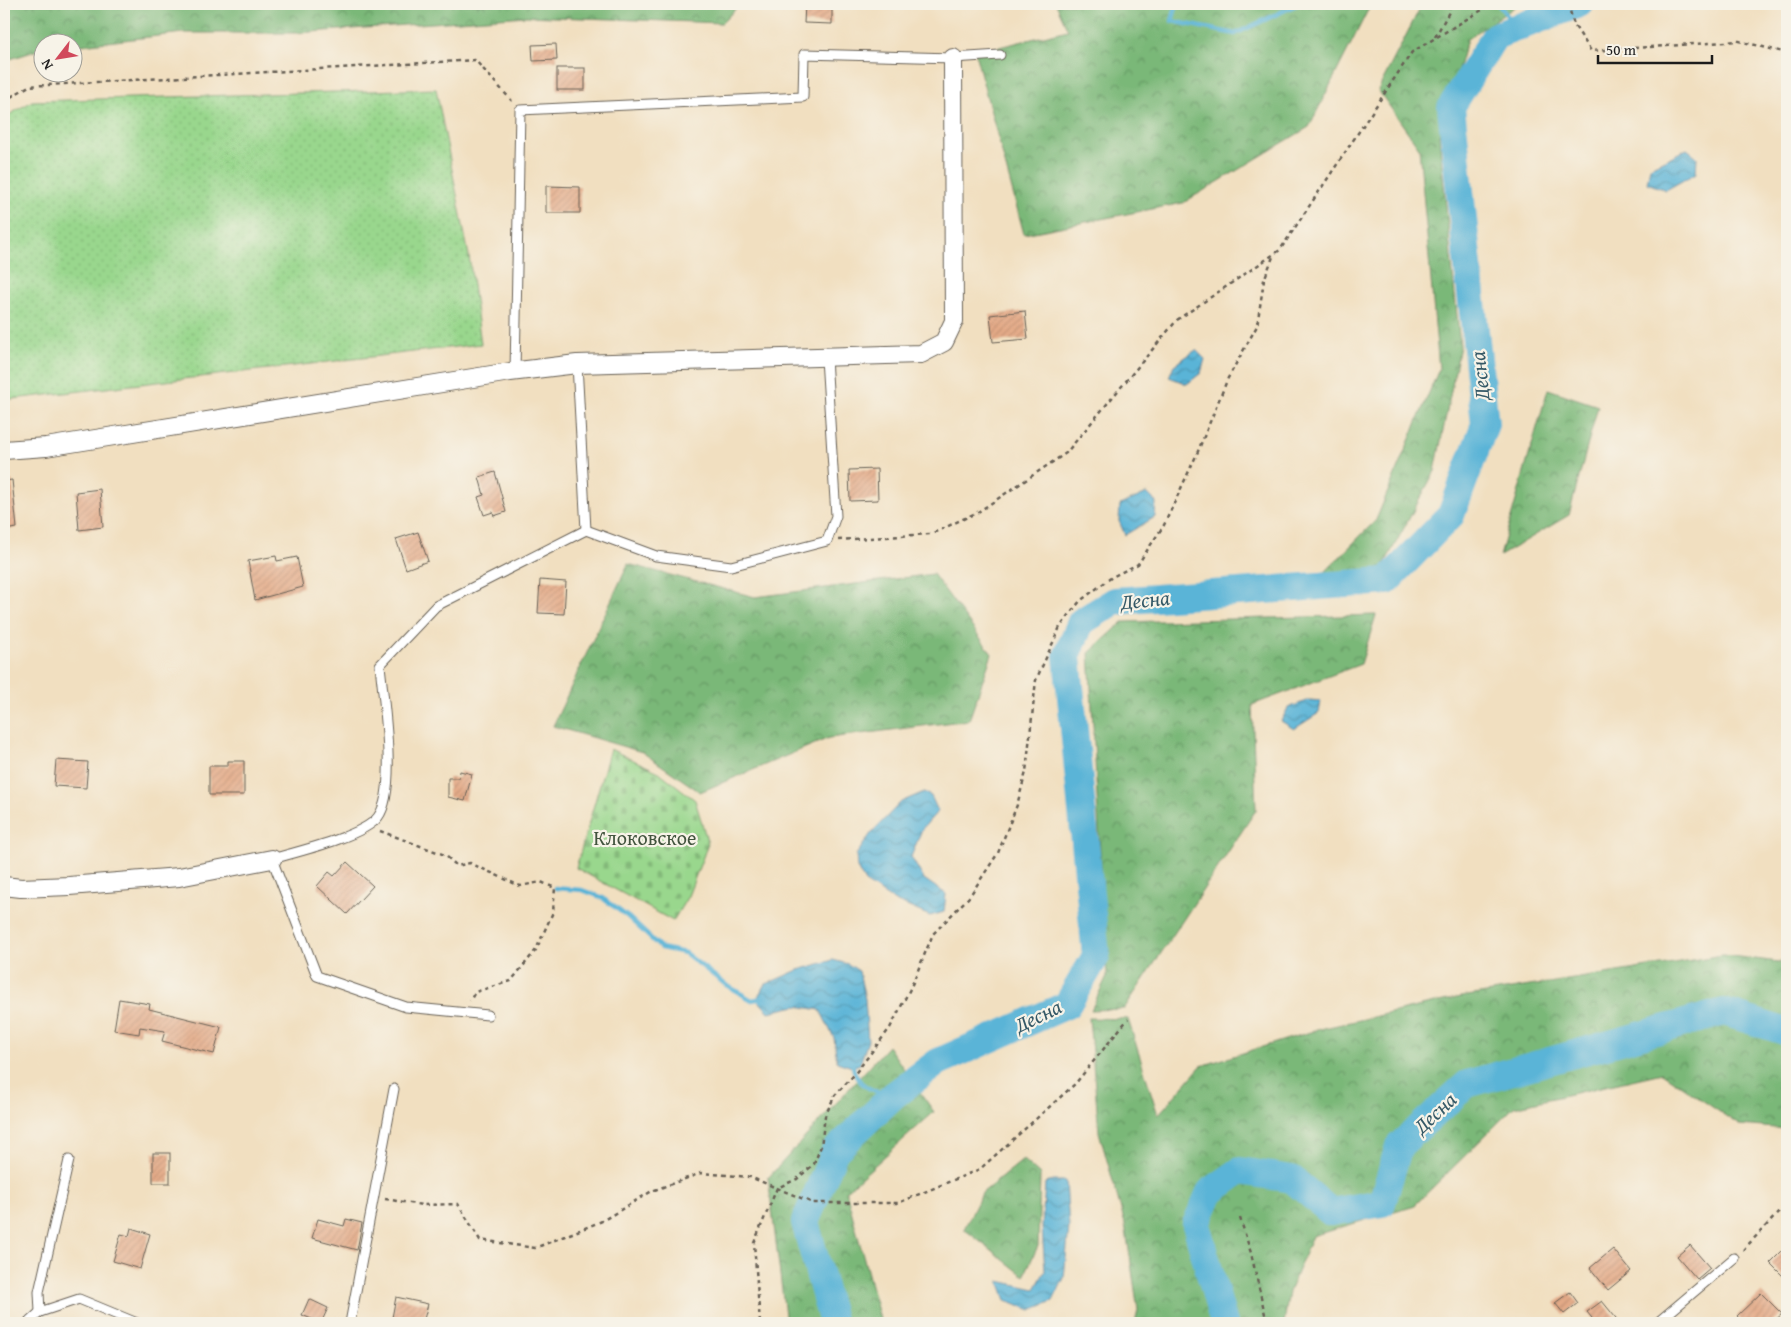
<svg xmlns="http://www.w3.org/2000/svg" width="1791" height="1327" font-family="'Gentium Book Plus',serif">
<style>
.green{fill:url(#green-dots);stroke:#5a7a54}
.forest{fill:url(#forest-crowns);stroke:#4b6a4a}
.cemetery{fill:url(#cemetery-stones);stroke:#5a7a54}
.water{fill:url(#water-waves);stroke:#3b687a}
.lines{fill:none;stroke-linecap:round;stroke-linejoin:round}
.stream{stroke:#5ab4d7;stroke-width:4.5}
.river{stroke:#5ab4d7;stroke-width:28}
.building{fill:url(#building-hatch)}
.lane-casing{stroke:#676055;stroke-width:11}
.street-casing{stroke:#676055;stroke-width:20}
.path{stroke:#676055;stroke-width:2.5;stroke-dasharray:4 4;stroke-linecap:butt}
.lane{stroke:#fff;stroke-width:9}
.street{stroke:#fff;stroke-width:18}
.labels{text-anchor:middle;stroke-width:4.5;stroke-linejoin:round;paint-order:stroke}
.park-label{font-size:20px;fill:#42543e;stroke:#f7f3e8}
.water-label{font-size:21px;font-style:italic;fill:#355967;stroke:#f7f3e8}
</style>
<defs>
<pattern id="green-dots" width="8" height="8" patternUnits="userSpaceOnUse" patternTransform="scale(1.25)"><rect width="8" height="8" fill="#99d78d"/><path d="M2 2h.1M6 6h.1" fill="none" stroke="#83b879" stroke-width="1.8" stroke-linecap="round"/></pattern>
<pattern id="forest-crowns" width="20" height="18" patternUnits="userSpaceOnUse" patternTransform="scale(1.25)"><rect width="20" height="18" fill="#7ab878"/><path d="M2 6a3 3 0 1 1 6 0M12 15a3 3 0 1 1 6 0" fill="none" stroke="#639562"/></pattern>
<pattern id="cemetery-stones" width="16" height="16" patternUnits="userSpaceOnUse" patternTransform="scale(1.25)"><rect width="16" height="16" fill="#99d78d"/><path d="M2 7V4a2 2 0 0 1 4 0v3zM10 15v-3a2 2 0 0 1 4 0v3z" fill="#83b879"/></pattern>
<pattern id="water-waves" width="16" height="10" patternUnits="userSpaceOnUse" patternTransform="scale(1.25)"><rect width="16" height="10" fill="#5ab4d7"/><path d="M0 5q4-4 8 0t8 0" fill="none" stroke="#4a92ae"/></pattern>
<pattern id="building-hatch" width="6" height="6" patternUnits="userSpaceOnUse" patternTransform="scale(1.25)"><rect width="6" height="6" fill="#e4aa87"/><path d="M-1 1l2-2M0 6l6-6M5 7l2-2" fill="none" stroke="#c39274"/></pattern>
</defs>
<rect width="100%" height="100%" fill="#f7f3e8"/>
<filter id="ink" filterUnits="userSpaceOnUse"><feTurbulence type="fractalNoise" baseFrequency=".02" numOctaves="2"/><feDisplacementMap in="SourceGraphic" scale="10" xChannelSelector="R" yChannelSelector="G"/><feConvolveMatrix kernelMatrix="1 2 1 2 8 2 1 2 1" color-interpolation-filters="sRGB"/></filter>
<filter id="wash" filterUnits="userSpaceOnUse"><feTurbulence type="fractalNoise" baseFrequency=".0096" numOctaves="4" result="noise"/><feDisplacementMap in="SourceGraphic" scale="20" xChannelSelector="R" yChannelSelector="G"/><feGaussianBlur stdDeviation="1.12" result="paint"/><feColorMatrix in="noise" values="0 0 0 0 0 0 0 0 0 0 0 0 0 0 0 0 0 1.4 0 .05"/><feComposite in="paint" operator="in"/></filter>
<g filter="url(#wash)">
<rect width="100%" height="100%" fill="#f1dfc0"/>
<path class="green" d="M436 89 469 256 481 344 4 400V118L32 101Z"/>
<g class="forest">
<path d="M4 4H740L722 23 526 16 298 33H183L73 46 72 42H42V49L4 61Z"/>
<path d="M1056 4H1371L1309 127 1183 203 1024 234 975 53 1068 30Z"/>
<path d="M1422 4H1519L1467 39 1439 136 1460 346 1435 471 1379 574 1324 573 1376 520 1439 369 1419 148 1378 90Z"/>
<path d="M1548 389 1598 406 1569 515 1500 556Z"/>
<path d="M628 564 755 597 933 574 992 654 969 720 829 738 700 792 642 752 553 726Z"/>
<path d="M1376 615 1361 664 1252 705 1256 810 1124 1009 1091 1010 1107 976 1089 653 1123 622Z"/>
<path d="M1723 955 1787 963V1129L1739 1125 1662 1073 1514 1107 1415 1205 1312 1236 1289 1292 1284 1323H1135L1138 1310 1125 1224 1099 1132 1089 1018 1128 1019 1158 1115 1201 1066 1320 1029 1461 997Z"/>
<path d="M888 1046 934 1112 846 1191 881 1323H786L768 1178Z"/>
<path d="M1023 1160 1040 1175 1038 1246 1024 1276 964 1229 982 1193Z"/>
</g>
<path class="cemetery" d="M610 749 659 772 695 800 708 844 688 896 673 921 576 868Z"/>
<g class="water">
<path d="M1687 149 1697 157 1696 173 1666 190 1647 183 1650 167Z"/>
<path d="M1196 350 1205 359 1201 373 1187 384 1169 377 1174 365Z"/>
<path d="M1147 493 1156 502 1155 517 1125 535 1119 521 1120 505Z"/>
<path d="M1309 700 1321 701 1319 713 1294 729 1281 721 1288 708Z"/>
<path d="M924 792 931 796 938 811 922 829 911 857 924 879 946 894 944 912 930 916 895 901 865 882 857 868 856 855 872 832 901 802Z"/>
<path d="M833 960 848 964 859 971 865 999 868 1041 860 1064 852 1067 837 1062 834 1038 820 1010 796 1006 769 1012 757 999 764 985 798 970Z"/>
<path d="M1054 1181H1066L1069 1227 1064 1278 1053 1301 1031 1310 1006 1300 999 1281 1035 1289 1045 1271 1042 1227 1045 1183Z"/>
</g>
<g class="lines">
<g class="stream">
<path d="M1177 4 1172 21 1235 34 1298 4"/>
<path d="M1498 4 1517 28"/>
<path d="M555 888 582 890 601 897 628 917 661 948 685 953 726 985 752 1000 763 998"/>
<path d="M852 1063C856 1087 873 1092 894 1095"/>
</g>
<g class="river">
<path d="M833 1323 805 1222 835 1151 894 1095 938 1062 1067 1005 1096 956 1067 656 1081 622 1115 601 1387 581 1451 515 1485 424 1451 107 1495 36 1579 4"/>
<path d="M1224 1323 1196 1224 1210 1192 1240 1171 1292 1179 1331 1212 1382 1203 1399 1146 1467 1084 1724 1012 1787 1032"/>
</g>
</g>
<g id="blocks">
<g class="building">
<path d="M805 4H832V24L804 23Z"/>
<path d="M556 44 557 60 533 61 532 45Z"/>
<rect x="557" y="68" width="28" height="22"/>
<path d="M546 186 580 187V213H546Z"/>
<path d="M1025 311 1028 339 993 342 990 315Z"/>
<path d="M877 469 878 500 850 501 849 470Z"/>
<path d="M495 472 506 512 494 516 493 512 484 515 478 497 484 495 479 477Z"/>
<path d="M12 480 17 528 4 530V481Z"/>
<path d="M100 489 103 527 79 530 76 492Z"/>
<path d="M418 532 428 561 406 569 396 539Z"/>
<path d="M276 556 277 561 297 557 303 587 255 600 248 561Z"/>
<path d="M540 580 566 582 564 614 538 613Z"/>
<path d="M56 760 88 762 86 788 54 786Z"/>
<path d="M228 761H244V795H209V766H228Z"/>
<path d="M460 771 472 774 465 801 448 797V778H459Z"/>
<path d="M347 862 373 886 347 914 317 886 329 872 334 876Z"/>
<path d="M119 999 150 1004 149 1009 221 1027 214 1054 162 1041 165 1031 140 1027 139 1034 114 1030Z"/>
<rect x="153" y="1153" width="17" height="30"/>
<path d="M318 1219 344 1226 346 1219 362 1223 357 1250 312 1238Z"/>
<path d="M131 1228 150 1234 140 1269 113 1261 121 1234 129 1236Z"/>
<path d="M1690 1245 1710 1268 1697 1279 1677 1256Z"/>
<path d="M1787 1246V1280L1770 1263Z"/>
<path d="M1613 1249 1631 1271 1608 1290 1590 1268Z"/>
<path d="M1570 1292 1578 1303 1564 1314 1555 1303Z"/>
<path d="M1761 1293 1782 1314 1772 1323H1744L1737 1316Z"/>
<path d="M396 1297 428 1304 423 1323H391Z"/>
<path d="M309 1299 328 1308 321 1323 302 1315Z"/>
<path d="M1602 1301 1620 1323H1596L1587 1312Z"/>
</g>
</g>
</g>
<g filter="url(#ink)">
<use href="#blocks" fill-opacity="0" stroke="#676055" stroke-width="1"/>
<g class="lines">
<g class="lane-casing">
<g id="lane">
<path d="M577 364 586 530"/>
<path d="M515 372 520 110 803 97 804 54 953 58 1000 55"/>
<path d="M488 1015 406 1007 317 976 272 859C296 852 364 836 378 817 398 790 383 698 380 665L436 606 586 530 656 556 731 566 827 541 836 516 826 358"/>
<path d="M40 1312 39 1292 69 1160"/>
<path d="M28 1323 40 1312 79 1299 137 1323"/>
<path d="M350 1323 394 1089"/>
<path d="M1657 1323 1734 1258"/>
</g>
</g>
<g class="street-casing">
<g id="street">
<path d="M4 450 46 447 510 372 577 364 921 354 944 342 954 321 953 58"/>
<path d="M4 886 21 888 69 886 179 877 272 859"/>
</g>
</g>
<g class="path">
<path d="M1568 4 1574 25 1591 51 1739 41 1787 53"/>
<path d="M1435 37 1449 12 1450 4"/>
<path d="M4 101 29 86 475 60 512 101"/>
<path d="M838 540 931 534 978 512 1066 453 1177 320 1280 250 1412 52 1492 4"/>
<path d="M380 831 445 855 457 866 470 863 520 886 541 882 555 888 553 912 536 950 511 981 475 992 470 1001"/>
<path d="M385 1199 422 1205 458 1204 480 1240 535 1248 602 1221 652 1191 701 1173 750 1177 813 1203H898L980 1169 1075 1084 1128 1019"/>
<path d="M1240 1218 1251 1253 1267 1323"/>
<path d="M1743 1250 1782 1209 1787 1199"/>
<path d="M760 1323 754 1243 777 1188 797 1179 814 1164 821 1146 825 1116 835 1095 854 1075 890 1028 911 987 933 934 969 897 998 853 1017 805 1026 772 1036 680 1060 627 1080 601 1112 577 1138 564 1164 525 1196 456 1228 378 1257 326 1264 280 1274 254"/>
</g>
<use href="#lane" class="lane"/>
<use href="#street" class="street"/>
</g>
</g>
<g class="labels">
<g class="park-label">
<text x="645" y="845">Клоковское</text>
</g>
<g class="water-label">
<text transform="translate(1480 376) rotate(-96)" y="7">Десна</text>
<text transform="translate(1145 600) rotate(-6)" y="7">Десна</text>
<text transform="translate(1038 1016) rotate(-26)" y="7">Десна</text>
<text transform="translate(1435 1113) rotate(-43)" y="7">Десна</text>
</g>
</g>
<rect width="1791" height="1327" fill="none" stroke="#f7f3e8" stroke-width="20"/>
<g transform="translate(58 58) rotate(239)"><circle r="24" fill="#f7f3e8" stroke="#9f9d96"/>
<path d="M0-4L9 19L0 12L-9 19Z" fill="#d1495b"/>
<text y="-8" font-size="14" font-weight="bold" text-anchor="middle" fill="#1c1c1c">N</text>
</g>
<path d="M1598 55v8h114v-8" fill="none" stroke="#1c1c1c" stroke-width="2.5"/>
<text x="1606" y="55" font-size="15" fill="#1c1c1c" stroke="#f7f3e8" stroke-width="4" paint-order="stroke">50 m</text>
</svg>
